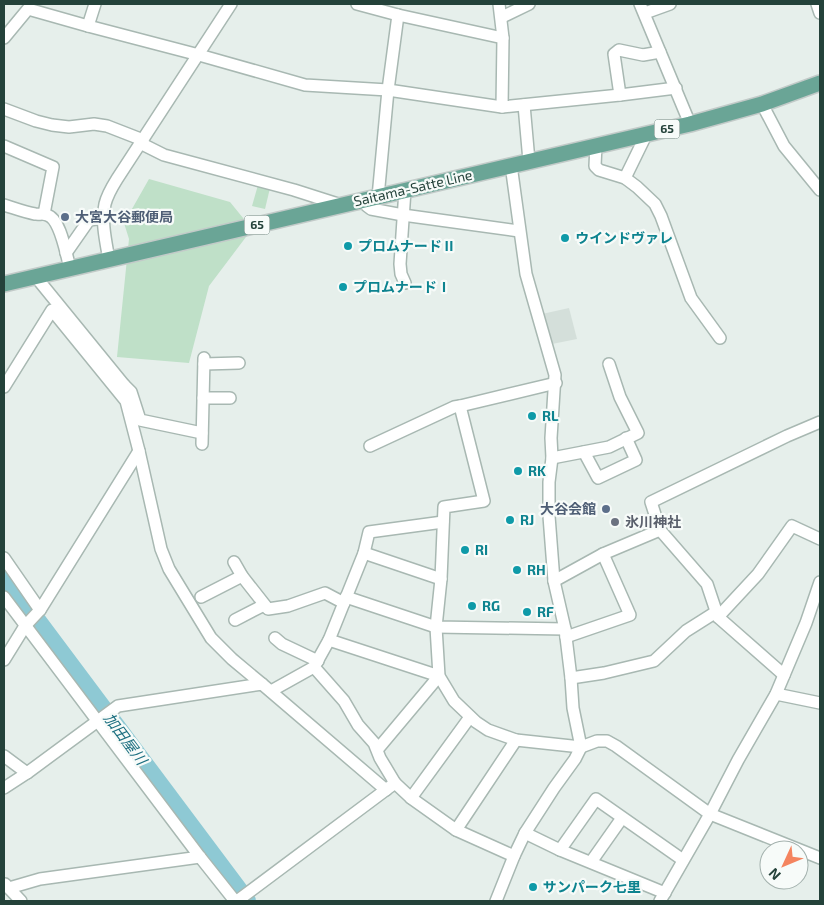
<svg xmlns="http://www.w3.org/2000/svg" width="824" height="905" font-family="'Exo 2','Noto Sans JP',sans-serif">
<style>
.built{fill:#d4dfda}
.green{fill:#bfe0c8}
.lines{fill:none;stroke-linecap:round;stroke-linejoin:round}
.river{stroke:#8ec9d4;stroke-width:18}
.minor-casing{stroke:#a8b8b2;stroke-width:14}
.major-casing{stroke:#c2cac8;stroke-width:18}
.minor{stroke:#fff;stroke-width:11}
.major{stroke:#6aa596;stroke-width:15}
.service-dot{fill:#5c6f8a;stroke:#f7fbf9;stroke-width:2}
.culture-dot{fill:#0f9aa8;stroke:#f7fbf9;stroke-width:2}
.worship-dot{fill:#6b7280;stroke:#f7fbf9;stroke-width:2}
.labels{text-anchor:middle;stroke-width:4.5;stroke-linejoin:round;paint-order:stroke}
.shield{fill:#f7fbf9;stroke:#637a73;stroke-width:1}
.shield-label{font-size:12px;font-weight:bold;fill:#24423a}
.street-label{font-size:14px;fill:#24423a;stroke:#f7fbf9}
.service-label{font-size:14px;font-weight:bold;fill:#4e5e75;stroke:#f7fbf9;text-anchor:start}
.culture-label{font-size:14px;font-weight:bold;fill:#0d838f;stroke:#f7fbf9;text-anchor:start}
.worship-label{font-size:14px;font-weight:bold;fill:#5b616d;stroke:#f7fbf9;text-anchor:start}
.water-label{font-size:15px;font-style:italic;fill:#1c6f80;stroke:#f7fbf9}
</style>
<rect width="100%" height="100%" fill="#e6efeb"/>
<path class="built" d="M569 308 577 339 552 344 542 314Z"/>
<g class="green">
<path d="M149 179 230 202 252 229 209 286 189 363 117 357 129 239 124 223Z"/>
<path d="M258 185 270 188 265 209 252 206Z"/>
</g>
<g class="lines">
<path class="river" d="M4 576 247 901"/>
<g class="minor-casing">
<g id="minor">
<path d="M357 4 398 15 503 38"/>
<path d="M499 4 503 38 502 107"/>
<path d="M640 4 690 124"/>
<path d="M817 4 820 13"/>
<path d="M645 13 670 4"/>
<path d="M502 17 529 4"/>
<path d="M88 26 95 4"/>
<path d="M4 38 28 9 88 26 199 55 305 85 388 90 502 107 620 95 676 88"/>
<path d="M620 95 614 54 619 50 643 55 660 52"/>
<path d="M762 104 784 146 820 190"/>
<path d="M524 105 529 161"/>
<path d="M4 109 36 121 52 125 69 127 94 124 107 126 143 140"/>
<path d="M140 143 164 155 294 190 341 205"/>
<path d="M596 145 595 166 599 170 625 178 637 187 655 204 661 216 691 298 720 338"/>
<path d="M4 146 53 167 44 214"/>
<path d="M625 178 647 133"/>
<path d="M378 197 388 90 398 15"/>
<path d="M365 200 367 206 371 209 403 215 519 231"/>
<path d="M4 205C14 208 24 212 35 214 39 215 43 213 47 215 61 219 66 255 70 268"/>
<path d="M66 253 89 220 104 218"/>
<path d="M109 260C106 242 101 222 105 204 107 196 112 187 117 179L231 4"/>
<path d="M36 277 124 385"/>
<path d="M405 283 401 274 400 264 405 190"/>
<path d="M204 364 239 363"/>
<path d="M556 383 460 406 484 501 444 507 441 579 436 627 439 676 454 701 476 722 488 730 516 740 581 747 597 741H607L616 746 710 814 820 858"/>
<path d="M4 387 52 310 126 401 139 451 161 549 169 569 211 638 232 659 262 684 386 790"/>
<path d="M119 390 124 385 131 392 140 420 202 433"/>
<path d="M203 398H230"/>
<path d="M202 444 204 358"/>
<path d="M370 446 454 407 460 406"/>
<path d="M584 452 598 478 636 460 626 438"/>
<path d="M552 458 609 447 638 433 620 397 609 364"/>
<path d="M660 530 707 584 718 617 784 675"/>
<path d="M364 553 441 579"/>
<path d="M4 558 40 610"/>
<path d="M234 562 242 576 268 609 288 606 325 593 344 603"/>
<path d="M554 581 603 554 660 530 651 502 787 436 820 422"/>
<path d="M4 597 200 857 235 901"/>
<path d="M201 597 242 576"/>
<path d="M346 597 436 627 565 629"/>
<path d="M718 617 758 574 792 526 820 539"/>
<path d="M235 620 264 605"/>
<path d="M566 637 630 615 603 554"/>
<path d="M275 638 282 644 318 661"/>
<path d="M329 640 364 553 369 532 443 522"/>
<path d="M4 660 25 626 40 610 139 451"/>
<path d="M571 678 604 673 654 661 686 631 716 612"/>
<path d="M271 691 314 667"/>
<path d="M776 694 820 703"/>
<path d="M377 750 439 676 329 640 314 667 344 701 358 725 374 743 380 758 395 783"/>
<path d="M4 756 27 773"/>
<path d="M4 788 27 773 118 706 262 684"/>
<path d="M411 798 456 830 514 856"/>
<path d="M456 830 516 740"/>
<path d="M525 833 560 850 665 893"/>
<path d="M560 850 596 799 683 860"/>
<path d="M591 862 622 818"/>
<path d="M5 884 21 901"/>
<path d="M9 888 40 879 200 857"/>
<path d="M237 901 395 783 411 798 470 717"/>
<path d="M496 901 514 856 525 833 554 788 575 759 581 747 573 708 571 678 565 629 554 581 549 516V482L552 458 551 438 555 375 526 274 511 165"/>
<path d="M660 901 710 814 738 760 776 694 806 623 820 582"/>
</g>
</g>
<g class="major-casing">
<path id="major" d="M4 284 690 124 762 104 820 83"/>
</g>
<use href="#minor" class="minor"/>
<use href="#major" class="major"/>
</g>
<g class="service-dot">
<circle cx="65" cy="217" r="5"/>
<circle cx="606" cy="509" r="5"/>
</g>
<g class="culture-dot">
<circle cx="565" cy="238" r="5"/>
<circle cx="348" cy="246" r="5"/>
<circle cx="343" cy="287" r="5"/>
<circle cx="532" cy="416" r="5"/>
<circle cx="518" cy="471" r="5"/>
<circle cx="510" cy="520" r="5"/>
<circle cx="465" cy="550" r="5"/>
<circle cx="517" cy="570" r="5"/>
<circle cx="472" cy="606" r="5"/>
<circle cx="527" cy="612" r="5"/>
<circle cx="533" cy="887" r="5"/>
</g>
<circle class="worship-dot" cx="615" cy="522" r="5"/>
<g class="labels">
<g class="shield">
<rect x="654.5" y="119.5" width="25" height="19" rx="4"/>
<rect x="244.5" y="215.5" width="25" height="19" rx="4"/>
</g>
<g class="shield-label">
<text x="667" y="133">65</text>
<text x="257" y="229">65</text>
</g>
<g class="street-label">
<text transform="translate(413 188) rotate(-13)" y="5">Saitama-Satte Line</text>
</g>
<g class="service-label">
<text x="75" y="222">大宮大谷郵便局</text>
<text x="596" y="514" text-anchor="end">大谷会館</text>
</g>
<g class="culture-label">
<text x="575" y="243">ウインドヴァレ</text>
<text x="358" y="251">プロムナードⅡ</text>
<text x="353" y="292">プロムナードⅠ</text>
<text x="542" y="421">RL</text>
<text x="528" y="476">RK</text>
<text x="520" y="525">RJ</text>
<text x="475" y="555">RI</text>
<text x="527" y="575">RH</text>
<text x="482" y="611">RG</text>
<text x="537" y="617">RF</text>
<text x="543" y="892">サンパーク七里</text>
</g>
<g class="worship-label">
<text x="625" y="527">氷川神社</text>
</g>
<g class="water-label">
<text transform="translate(125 739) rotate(53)" y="5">加田屋川</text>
</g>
</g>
<rect width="824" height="905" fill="none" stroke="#24423a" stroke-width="10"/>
<g transform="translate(784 865) rotate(226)"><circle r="24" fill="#f7fbf9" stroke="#a3b1ad"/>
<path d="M0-4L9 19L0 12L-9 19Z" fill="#f4845f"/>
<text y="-8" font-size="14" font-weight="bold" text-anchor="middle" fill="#24423a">N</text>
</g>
</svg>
